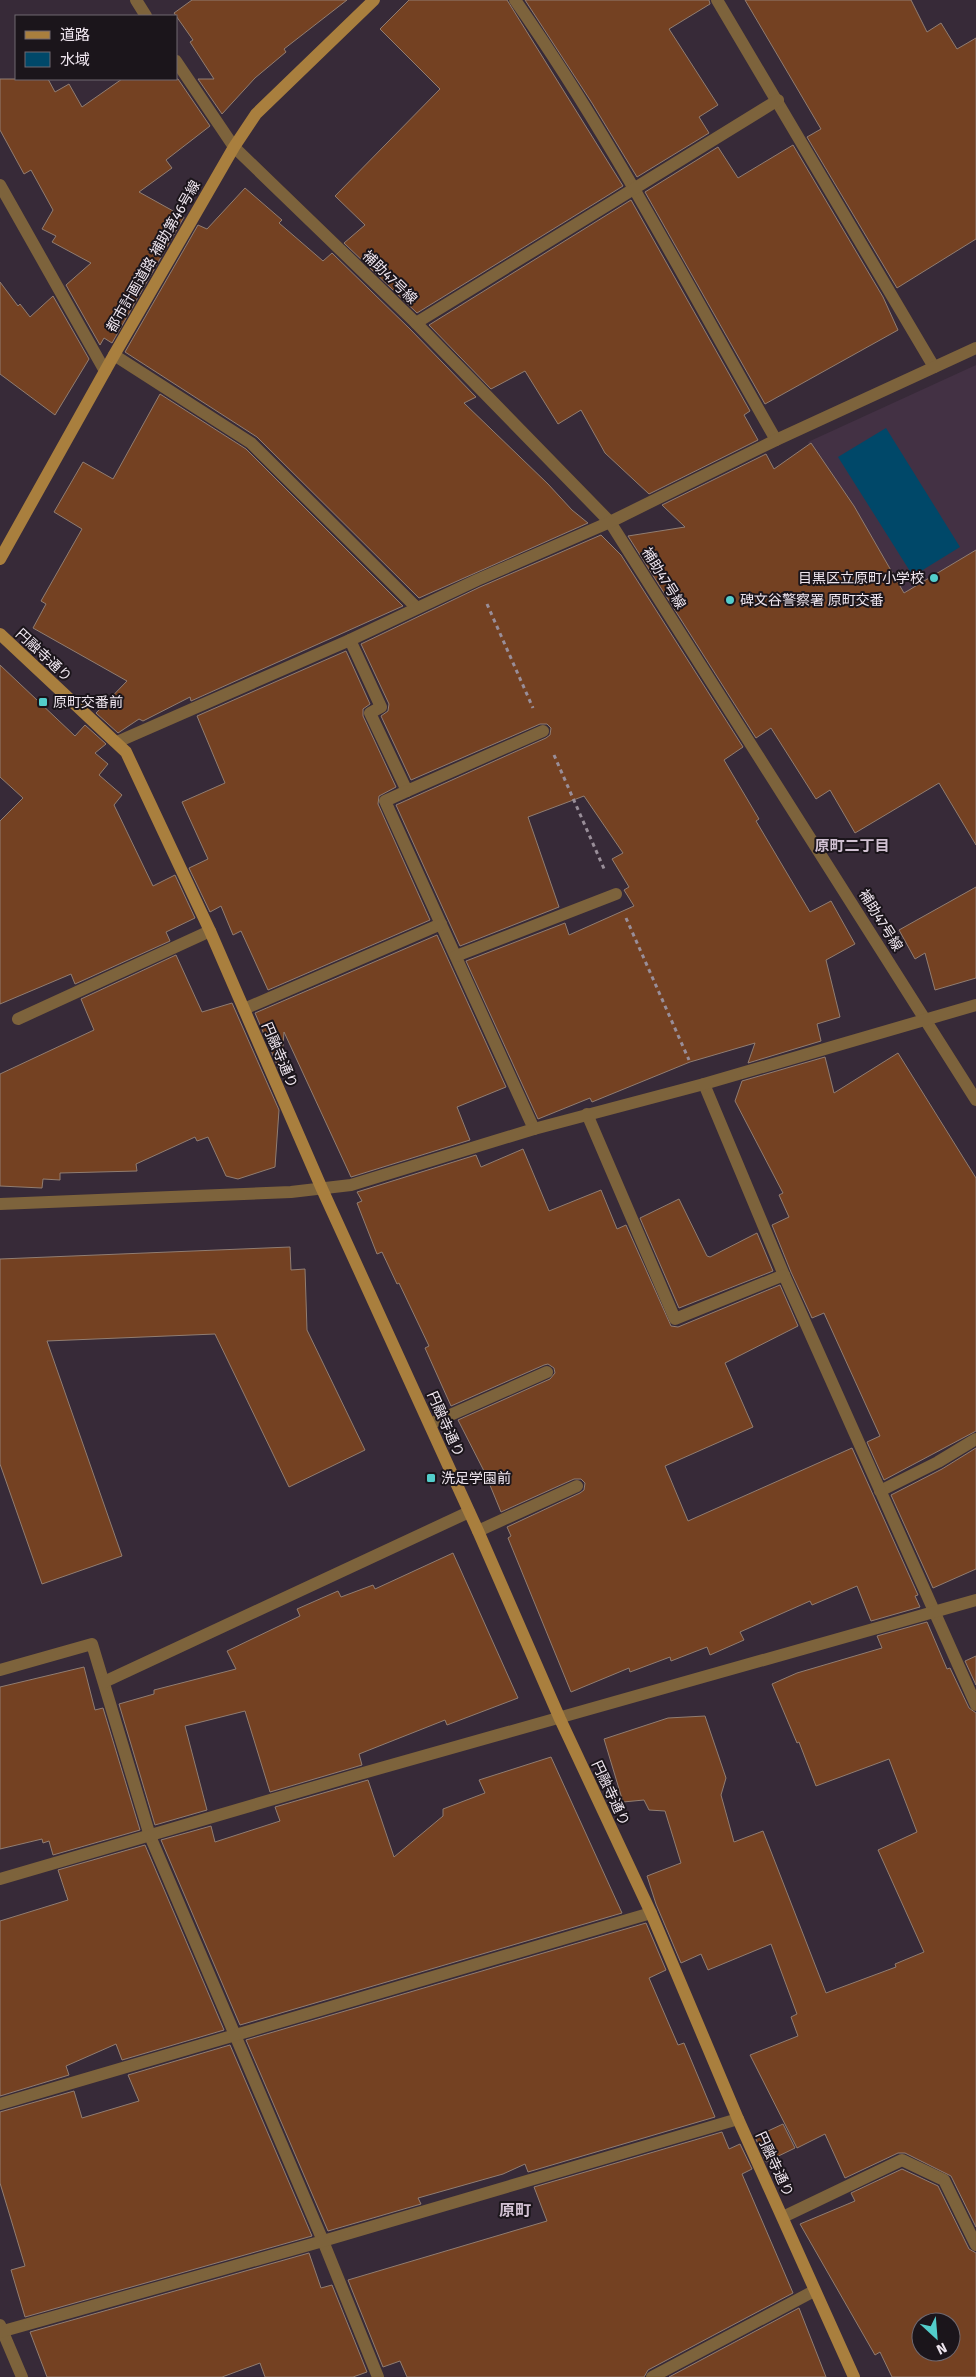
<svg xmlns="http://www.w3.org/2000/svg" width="976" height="2377" font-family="'Fira Sans','Noto Sans JP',sans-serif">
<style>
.built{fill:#433144}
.water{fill:#004869}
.building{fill:#744122;stroke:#917d71;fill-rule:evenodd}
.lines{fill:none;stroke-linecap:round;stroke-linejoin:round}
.path{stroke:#998e99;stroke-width:3;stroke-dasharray:4 4;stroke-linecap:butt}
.lane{stroke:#7d633c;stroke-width:12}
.street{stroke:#7d633c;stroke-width:12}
.secondary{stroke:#a97f3e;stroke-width:12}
.poi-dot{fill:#53cdcb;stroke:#1b151b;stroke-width:2}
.labels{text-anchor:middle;stroke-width:4;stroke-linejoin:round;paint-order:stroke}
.street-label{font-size:14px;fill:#efe6ef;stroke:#1b151b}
.poi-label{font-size:14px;fill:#efe6ef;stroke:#1b151b;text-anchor:start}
.neighbourhood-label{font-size:15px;font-weight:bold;fill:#d1c1d2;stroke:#1b151b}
.quarter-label{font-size:16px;font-weight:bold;fill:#d1c1d2;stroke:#1b151b}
</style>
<rect width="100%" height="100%" fill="#372a38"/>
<path class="built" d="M976 365V715L808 442Z"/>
<path class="water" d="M886 428 960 547 913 576 838 457Z"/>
<g class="building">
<path d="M192 0H347L284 49 286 52 255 78 222 114 198 79H214L190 42 193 40 174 13Z"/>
<path d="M409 0H507L623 186 417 313 344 243 365 225 335 196 440 89 380 29Z"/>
<path d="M525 0H709L710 4 669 29 718 105 699 117 709 133 637 177 592 103Z"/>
<path d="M745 0H911L927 32 941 23 957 49 976 38V239L897 288 807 137 821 129Z"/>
<path d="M0 79H48L55 92 69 84 82 107 122 79H178L210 126 166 160 172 168 139 192 184 217 112 343 104 338 100 345 66 285 91 263 52 242 56 236 42 229 53 210 31 170 24 174 0 130Z"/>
<path d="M793 145 883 297 898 330 765 404 645 192 718 147 738 178Z"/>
<path d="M245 188 282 220 279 223 323 261 332 253 410 329 476 397 464 403 548 484 572 510 588 523 419 598 257 437 125 352 198 225 207 229Z"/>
<path d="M631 200 750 411 744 415 758 440 649 494 605 453 581 410 558 424 525 371 491 389 429 325Z"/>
<path d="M0 282 18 306 20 304 30 317 53 296 89 359 55 415 0 374Z"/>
<path d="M160 394 246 449 403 606 191 701 190 697 143 721 139 719 118 733 96 713 127 681 33 628 46 604 41 601 82 529 54 512 83 462 113 479Z"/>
<path d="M811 443 854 506 904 593 976 550V845L939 783 855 833 830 790 816 799 771 728 756 738 628 536 685 527 662 505 766 454 774 469Z"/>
<path d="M601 535 621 555 743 747 724 760 759 819 756 821 810 912 831 901 855 944 826 960 840 1017 817 1024 821 1041 748 1063 755 1043 690 1062 592 1102 590 1098 538 1119 466 961 565 923 569 935 634 906 624 890 629 887 612 859 623 853 584 796 528 817 559 907 460 946 396 805 546 738 550 735 551 728 547 724H540L411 780 381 716 388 711 389 704 361 644 480 587Z"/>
<path d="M346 651 370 704 363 709V716L396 787 379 796 378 804 430 920 268 990 241 931 233 935 221 906 210 912 189 868 208 859 182 802 225 783 197 716Z"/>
<path d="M0 665 75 736 85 725 106 744 95 753 108 764 99 775 122 795 114 805 153 886 175 875 195 918 166 932 170 941 75 984 71 974 0 1004V821L23 798 0 777Z"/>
<path d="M976 887V978L935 990 925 953 915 959 899 930Z"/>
<path d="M437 935 506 1087 457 1107 470 1140 351 1177 284 1032 281 1074 255 1013Z"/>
<path d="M176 955 202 1012 232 1003 279 1110 275 1167 238 1179 226 1176 208 1137 197 1141 195 1137 136 1164 137 1171 60 1173V1180L43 1179 42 1188 0 1186V1074L94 1030 81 999Z"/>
<path d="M898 1053 976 1178V1431L884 1480 867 1442 880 1436 824 1313 812 1318 791 1272 772 1225 789 1217 779 1195 783 1193 735 1101 742 1081 825 1057 834 1093Z"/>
<path d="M523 1149 549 1211 601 1190 617 1229 626 1225 671 1326 678 1327 780 1285 798 1326 725 1363 753 1427 665 1466 688 1521 852 1448 918 1595 915 1596 920 1607 871 1621 857 1586 812 1605 810 1601 740 1632 744 1640 710 1655 707 1647 671 1661 670 1657 630 1672 629 1668 571 1692 508 1538 511 1536 507 1527 580 1493 584 1490 585 1483 581 1479H574L501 1512 485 1473 458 1420 550 1379 555 1373 554 1368 548 1364 544 1365 451 1406 425 1348 429 1346 399 1283 397 1284 382 1252 377 1254 357 1203 362 1201 357 1192 476 1155 481 1167Z"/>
<path d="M679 1199 707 1256 710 1257 757 1233 773 1271 679 1308 640 1218Z"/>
<path d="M290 1247 291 1270 305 1269 307 1330 365 1450 289 1487 215 1334 47 1341 122 1556 42 1584 0 1464V1259Z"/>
<path d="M976 1448V1569L933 1588 891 1495 942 1469Z"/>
<path d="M453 1553 518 1698 447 1725 445 1720 359 1754 362 1765 270 1792 245 1711 185 1726 207 1810 155 1825 119 1704 154 1694V1690L236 1669 227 1651 300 1616 297 1609 338 1591 341 1597 373 1585 375 1589Z"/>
<path d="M927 1622 947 1669 950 1668 969 1708 976 1713V2227L951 2176 905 2153H898L845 2178 825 2134 797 2148 750 2055 798 2036 791 2017 797 2014 771 1944 708 1970 701 1954 681 1963 656 1904 647 1876 681 1863 665 1811 649 1810 644 1800 623 1802 604 1739 668 1718 705 1716 726 1778 721 1795 734 1842 763 1831 826 1993 896 1967 895 1964 924 1952 878 1850 917 1832 889 1759 816 1786 799 1742 797 1743 772 1684 797 1673 882 1648 877 1636Z"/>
<path d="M976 1656V1685L965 1661Z"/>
<path d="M84 1667 95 1710 103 1708 140 1830 53 1855 49 1841 43 1843 42 1839 0 1849V1687Z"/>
<path d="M551 1757 622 1913 240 2025 161 1840 211 1826 215 1842 280 1821 275 1807 368 1780 394 1857 443 1816V1809L485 1793 479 1780Z"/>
<path d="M145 1845 224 2030 122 2060 116 2044 66 2066 69 2075 0 2096V1921L68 1900 58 1870Z"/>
<path d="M646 1923 666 1970 649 1978 678 2045 684 2043 715 2117 528 2172 525 2164 503 2174 418 2198 421 2204 328 2231 246 2040Z"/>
<path d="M230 2045 312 2236 25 2317 11 2270 25 2266 0 2183V2112L74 2091 82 2118 139 2101 128 2075Z"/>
<path d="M783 2124 795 2148 766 2162 755 2137Z"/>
<path d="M722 2132 729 2149 740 2144 752 2169 742 2174 793 2293 648 2370 644 2377H407L400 2361 383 2367 348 2280 547 2221 534 2187Z"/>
<path d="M902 2169 938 2186 969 2249 976 2253V2377H892L880 2352 875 2355 800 2224 855 2201 851 2193ZM921 2322H951V2352H921Z"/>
<path d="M309 2253 321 2288 332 2285 367 2372 353 2377H265L260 2363 222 2377H47L30 2332Z"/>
<path d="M799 2308 826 2377H669Z"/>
</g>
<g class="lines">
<g class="path">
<path d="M487 604 533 708"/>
<path d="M554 755 605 871"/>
<path d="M626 918 689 1060"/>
</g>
<g class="lane">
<path d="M515 0C613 140 691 292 776 440"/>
<path d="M717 0 934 367"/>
<path d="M0 185 105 371"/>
<path d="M416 323 778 100"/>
<path d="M350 640 381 707 370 713 407 791 543 731"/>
<path d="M407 791 385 801 534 1129"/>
<path d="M456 956 616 894"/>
<path d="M244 1009 441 924"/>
<path d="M430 1424 547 1372"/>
<path d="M880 1491 938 1462 976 1439"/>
<path d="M0 1670 92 1644 150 1836 323 2241 378 2377"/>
<path d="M104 1682 469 1512"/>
<path d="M0 2104 651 1913"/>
<path d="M783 2217 902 2160 944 2180 976 2245"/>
<path d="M652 2377 814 2291"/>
</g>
<g class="street">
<path d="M136 0 146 16"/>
<path d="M176 61 234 147 416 323 610 522 976 1100"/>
<path d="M114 355 251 443 417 608"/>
<path d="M117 742 350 640 477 580 610 522 776 440 976 348"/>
<path d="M18 1019 210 931"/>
<path d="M704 1084 784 1275 976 1705"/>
<path d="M587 1114 675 1319 784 1275"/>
<path d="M0 1204 291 1192 351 1185 534 1129 704 1084 976 1005"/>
<path d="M478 1531 577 1486"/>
<path d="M0 1879 349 1777 976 1600"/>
<path d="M0 2325 22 2377"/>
<path d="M0 2332 323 2241 738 2119"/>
</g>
<g class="secondary">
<path d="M0 559 114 355 234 147 256 114 374 0"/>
<path d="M0 634 126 752 210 931 322 1189 478 1531 560 1719 651 1913 738 2119 854 2377"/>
</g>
</g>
<g class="poi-dot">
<circle cx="934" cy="578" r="5"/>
<circle cx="730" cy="600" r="5"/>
<rect x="38" y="697" width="10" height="10" rx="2.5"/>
<rect x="426" y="1473" width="10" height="10" rx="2.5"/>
</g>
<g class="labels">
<g class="street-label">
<text transform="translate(153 256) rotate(-60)" y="5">都市計画道路 補助第46号線</text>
<text transform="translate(390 277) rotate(44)" y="5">補助47号線</text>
<text transform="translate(664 578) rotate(58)" y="5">補助47号線</text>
<text transform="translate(44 655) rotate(43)" y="5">円融寺通り</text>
<text transform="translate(881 920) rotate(58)" y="5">補助47号線</text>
<text transform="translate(280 1055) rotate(67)" y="5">円融寺通り</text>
<text transform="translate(446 1424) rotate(66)" y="5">円融寺通り</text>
<text transform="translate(611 1793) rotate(65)" y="5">円融寺通り</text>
<text transform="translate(775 2164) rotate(65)" y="5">円融寺通り</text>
</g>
<g class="poi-label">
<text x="924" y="583" text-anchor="end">目黒区立原町小学校</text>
<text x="740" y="605">碑文谷警察署 原町交番</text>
<text x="53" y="707">原町交番前</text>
<text x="441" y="1483">洗足学園前</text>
</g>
<g class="neighbourhood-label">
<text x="852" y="851">原町二丁目</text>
</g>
<g class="quarter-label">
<text x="515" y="2216">原町</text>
</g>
</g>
<rect x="15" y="15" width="162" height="65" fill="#1b151b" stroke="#706970"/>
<rect x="25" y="31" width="25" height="8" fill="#a97f3e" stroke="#706970"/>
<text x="60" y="40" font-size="15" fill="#efe6ef">道路</text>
<rect x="25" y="52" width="25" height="15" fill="#004869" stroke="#706970"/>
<text x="60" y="65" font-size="15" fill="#efe6ef">水域</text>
<g transform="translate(936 2337) rotate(154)"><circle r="24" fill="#1b151b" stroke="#706970"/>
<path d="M0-4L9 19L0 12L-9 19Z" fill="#53cdcb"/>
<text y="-8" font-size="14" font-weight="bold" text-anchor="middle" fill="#efe6ef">N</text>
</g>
</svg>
